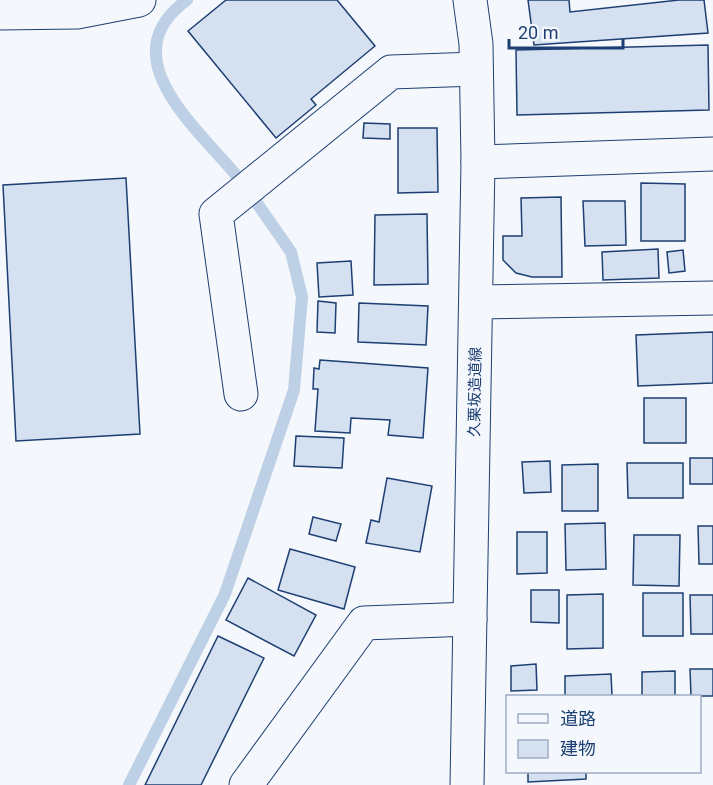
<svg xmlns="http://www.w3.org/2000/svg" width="713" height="785" font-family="Roboto,'Noto Sans JP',sans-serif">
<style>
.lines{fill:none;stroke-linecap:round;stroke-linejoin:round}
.stream{stroke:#bed0e5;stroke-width:12}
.building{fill:#d5e0f0;stroke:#1d3f73;stroke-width:1.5}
.minor-casing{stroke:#1d3f73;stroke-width:35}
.major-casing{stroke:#1d3f73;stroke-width:35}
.minor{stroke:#f4f7fb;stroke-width:33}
.major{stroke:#f4f7fb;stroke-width:33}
.labels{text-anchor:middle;stroke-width:4.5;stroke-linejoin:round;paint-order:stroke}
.street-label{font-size:15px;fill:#1d3f73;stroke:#f4f7fb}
</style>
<rect width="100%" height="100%" fill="#f4f7fb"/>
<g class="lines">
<g class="stream">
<path d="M187 0C110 56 195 126 236 175"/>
<path d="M129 785 225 594 294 390 302 297 291 252 254 199"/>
</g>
</g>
<g class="building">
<path d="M226 0H337L375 46 311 99 316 105 276 138 188 31Z"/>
<path d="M528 0H569L570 12 679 0H704L708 33 534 45Z"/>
<path d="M708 45 709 110 517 115 516 50Z"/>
<path d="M364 123 390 124V139L363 138Z"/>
<path d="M398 128H437L438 192 398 193Z"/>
<path d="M126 178 140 434 16 441 3 185Z"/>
<path d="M641 183 685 184V241H641Z"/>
<path d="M561 197 562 277H532L516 273 503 260V236H522L521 198Z"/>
<path d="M583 201H625L626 245 585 246Z"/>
<path d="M427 214 428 284 374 285 375 215Z"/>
<path d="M658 249 659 278 603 280 602 252Z"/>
<path d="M683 250 685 271 669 273 667 252Z"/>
<path d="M351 261 353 295 319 297 317 263Z"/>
<path d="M318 301 336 303 335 333 317 332Z"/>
<path d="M359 303 428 306 426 345 358 342Z"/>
<path d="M713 332V383L638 386 636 335Z"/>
<path d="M320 360 428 368 423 438 388 435 390 420 351 418 350 433 315 431 318 389H313L314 368 319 369Z"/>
<rect x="644" y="398" width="42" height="45"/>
<path d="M296 436 344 438 342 468 294 466Z"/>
<rect x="690" y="458" width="23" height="26"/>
<path d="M550 461 551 492 524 493 522 462Z"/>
<path d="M627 463H683V498H628Z"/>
<path d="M598 464V511H562V465Z"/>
<path d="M387 478 432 486 420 552 366 543 371 520 379 522Z"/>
<path d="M313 517 341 524 336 541 309 534Z"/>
<path d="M605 523 606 569 566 570 565 524Z"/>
<path d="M698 526H713V564H699Z"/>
<path d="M517 532H547V573L517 574Z"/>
<path d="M634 535H680L679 586 633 585Z"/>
<path d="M290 549 355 567 344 609 278 590Z"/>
<path d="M248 578 316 615 294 656 226 620Z"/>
<path d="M531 590H559V623L531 622Z"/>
<rect x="643" y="593" width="40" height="43"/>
<path d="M603 594V648L567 649V595Z"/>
<path d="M690 595H713V634H691Z"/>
<path d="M218 636 264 658 201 785H145Z"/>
<path d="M536 664 537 690 511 691V666Z"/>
<path d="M690 669H713V696H691Z"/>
<path d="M675 671V696H642V672Z"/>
<path d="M611 674 612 696H565V676Z"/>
<path d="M528 772H586V779L528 782Z"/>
</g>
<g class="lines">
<g class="minor-casing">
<g id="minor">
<path d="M0 13 77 12 139 0"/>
<path d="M478 162 713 154"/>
<path d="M477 302 713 298"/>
<path d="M241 394 216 214 391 72 476 69"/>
<path d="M246 785 364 623 470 619"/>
</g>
</g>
<g class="major-casing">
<path id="major" d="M467 785 478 162 476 44 470 0"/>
</g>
<use href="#minor" class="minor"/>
<use href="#major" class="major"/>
</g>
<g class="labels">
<g class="street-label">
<text transform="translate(475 392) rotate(-89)" y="5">久栗坂造道線</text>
</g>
</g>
<rect x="506" y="695" width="195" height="78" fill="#f4f7fb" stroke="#9eadc5" stroke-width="1.5"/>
<rect x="518" y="714" width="30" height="9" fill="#f4f7fb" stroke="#9eadc5" stroke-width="1.5"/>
<text x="560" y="725" font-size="18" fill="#1d3f73">道路</text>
<rect x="518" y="740" width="30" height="18" fill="#d5e0f0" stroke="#9eadc5" stroke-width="1.5"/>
<text x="560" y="755" font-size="18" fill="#1d3f73">建物</text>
<path d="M509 39v9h114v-9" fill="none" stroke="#1d3f73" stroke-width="3"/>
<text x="518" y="39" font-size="18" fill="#1d3f73" stroke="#f4f7fb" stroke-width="4.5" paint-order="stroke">20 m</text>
</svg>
